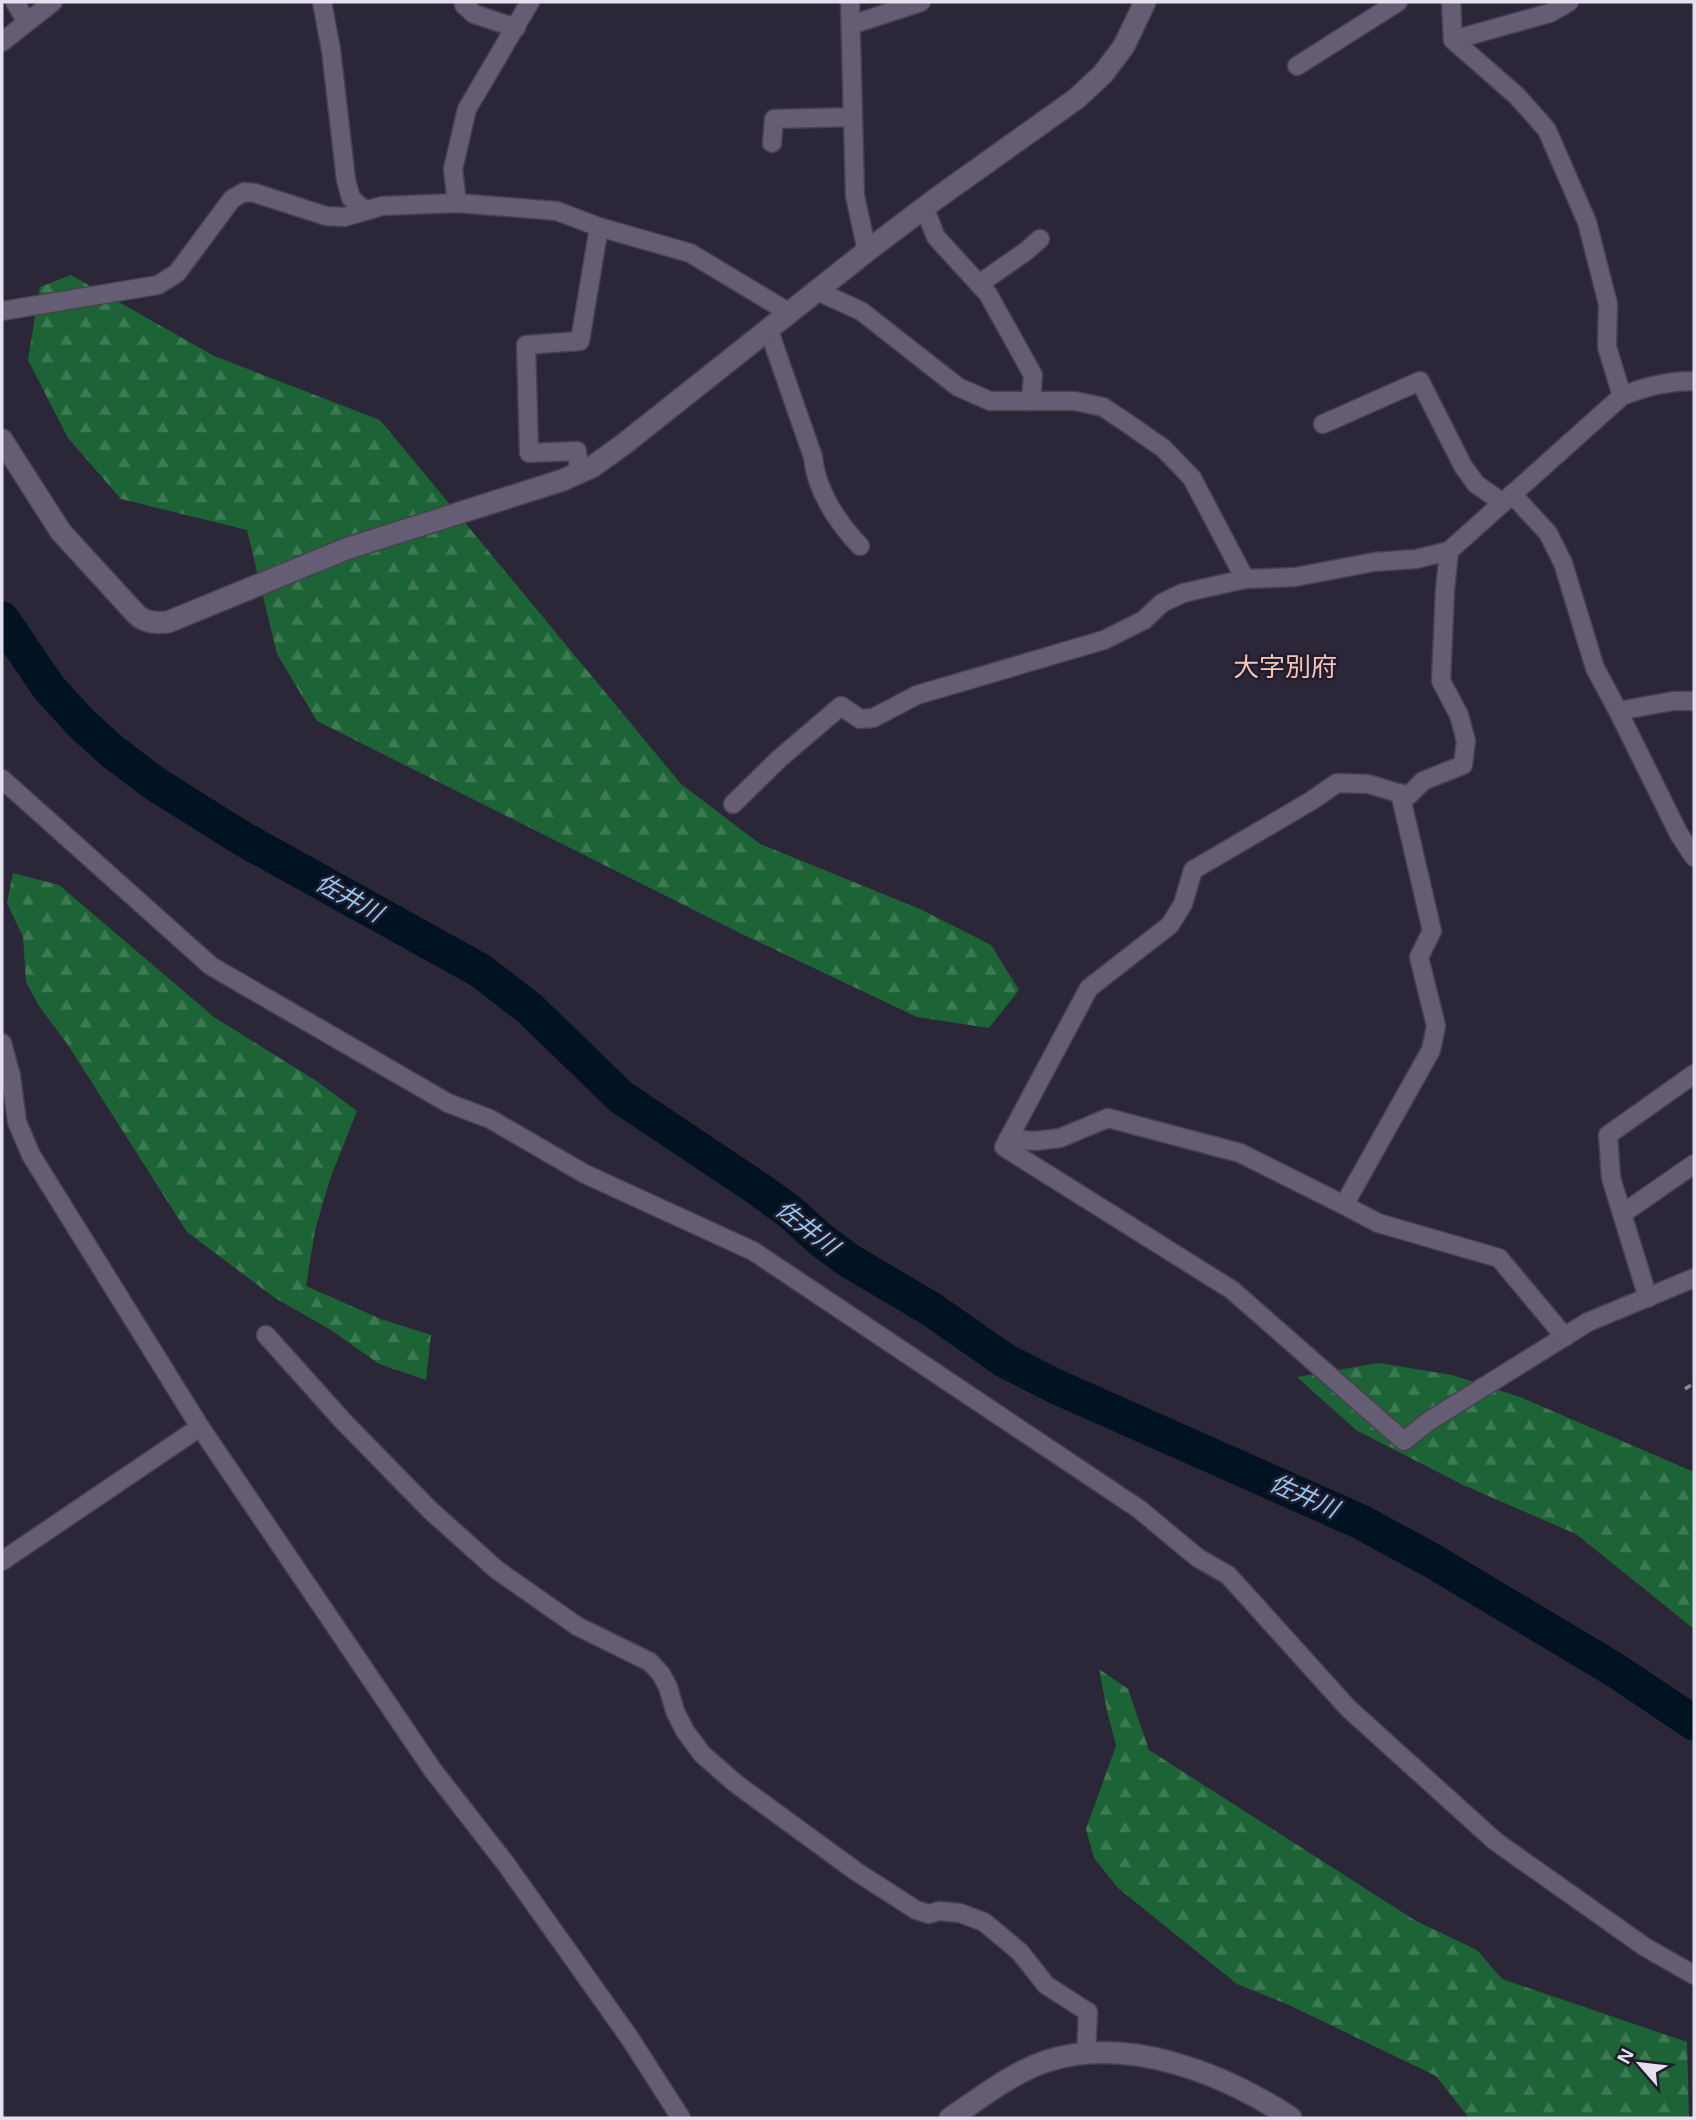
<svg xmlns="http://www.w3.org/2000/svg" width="1696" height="2120" font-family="Helvetica,'Noto Sans JP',sans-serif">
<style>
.forest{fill:url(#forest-firs)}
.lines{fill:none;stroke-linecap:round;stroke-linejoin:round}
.river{stroke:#011222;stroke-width:35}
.street-casing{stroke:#464151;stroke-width:21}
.secondary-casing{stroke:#464151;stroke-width:24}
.path{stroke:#8e8999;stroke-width:3.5;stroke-dasharray:7 3.5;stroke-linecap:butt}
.street{stroke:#645d73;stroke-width:18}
.secondary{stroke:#645d73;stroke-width:21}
.labels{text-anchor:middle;stroke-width:5;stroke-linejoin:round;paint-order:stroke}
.water-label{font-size:24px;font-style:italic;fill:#94c8f2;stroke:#221c2f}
.quarter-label{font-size:26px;fill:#f6c5b6;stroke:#221c2f}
</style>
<defs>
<pattern id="forest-firs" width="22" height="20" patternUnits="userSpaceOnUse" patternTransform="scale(1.75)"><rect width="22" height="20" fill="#1c6435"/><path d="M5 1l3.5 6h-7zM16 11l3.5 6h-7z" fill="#3d7a53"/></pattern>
</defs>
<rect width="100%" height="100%" fill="#2c2639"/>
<g class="forest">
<path d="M71 275 214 356 380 420 681 784 760 844 920 909 991 945 1019 990 989 1028 917 1017 744 935 317 721 277 654 247 530 121 499 68 438 28 360 40 287Z"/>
<path d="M13 873 59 885 214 1017 315 1080 357 1111 330 1179 315 1230 306 1286 381 1319 431 1335 426 1380 379 1364 331 1330 275 1298 187 1232 68 1045 39 1006 26 982 23 937 7 903Z"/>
<path d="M1379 1363 1452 1375 1520 1397 1694 1472V1629L1576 1534 1463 1485 1356 1430 1297 1377Z"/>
<path d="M1099 1669 1128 1689 1149 1750 1416 1921 1477 1950 1502 1979 1687 2042 1689 2118H1469L1436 2076 1289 2005 1237 1984 1118 1888 1094 1858 1086 1829 1116 1746 1107 1711Z"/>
</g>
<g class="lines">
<path class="river" d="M2 619 49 688 81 723 113 752 154 783 243 839 481 971 529 1008 621 1097 757 1188 789 1211 820 1239 848 1260 931 1309 1004 1360 1057 1387 1361 1522 1431 1560 1615 1670 1694 1723"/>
<g class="street-casing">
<g id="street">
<path d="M15 2 26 21"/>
<path d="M322 2 331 50 346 180 351 198 365 211"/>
<path d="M850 2 855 196 867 251"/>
<path d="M1451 2 1453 40 1517 96 1547 130 1587 222 1608 304 1607 347 1622 396"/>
<path d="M464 5 474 14 516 28"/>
<path d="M851 25 921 2"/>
<path d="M1453 40 1550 13 1569 2"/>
<path d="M2 42 53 2"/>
<path d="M1297 66 1398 2"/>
<path d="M772 143 774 119 853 117"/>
<path d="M457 203 453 169 467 109 530 2"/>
<path d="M924 207 936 237 988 294 1033 375 1031 401"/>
<path d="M979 284 1025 252 1040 239"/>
<path d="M815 290 861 311 958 387 990 401H1075L1103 407 1124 421 1163 448 1192 478 1245 579"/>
<path d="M2 311 158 285 177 273 232 199 244 192 255 193 326 216 344 217 382 206 457 203 557 211 599 227 690 253 788 312"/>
<path d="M768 328 813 457C816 490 837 522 860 546"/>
<path d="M1323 424 1420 381 1463 466 1476 484 1503 503"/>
<path d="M579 473 577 451 529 453 526 345 580 341 599 227"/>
<path d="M1512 494 1548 533 1563 563 1595 668 1618 711"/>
<path d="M1449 551 1445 590 1441 681 1459 715 1466 741 1463 765 1423 781 1408 796 1368 784 1337 783 1311 801 1193 870 1183 904 1170 925 1089 988 1004 1147 1232 1290 1404 1441 1429 1421 1588 1322 1694 1278"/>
<path d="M1694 701H1673L1618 711 1679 834 1694 857"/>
<path d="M2 779 211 966 448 1103 490 1119 585 1174 753 1251 1139 1509 1198 1558 1228 1575 1348 1708 1495 1841 1645 1947 1694 1975"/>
<path d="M1400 793 1432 931 1419 957 1436 1026 1431 1050 1344 1205 1378 1223 1499 1258 1565 1337"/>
<path d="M733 804 780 758 841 706 860 719 873 718 917 695 1104 640 1144 620 1162 603 1183 593 1245 579 1295 577 1374 562 1416 559 1449 551 1622 396C1646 386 1668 381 1694 381"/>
<path d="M2 1043 11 1076 17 1122 31 1155 200 1427 432 1769 506 1864 629 2037 681 2118"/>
<path d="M1008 1139 1035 1141 1060 1138 1108 1118 1240 1153 1344 1205"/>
<path d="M1622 1214 1694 1164"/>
<path d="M1648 1298 1611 1178 1608 1135 1694 1074"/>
<path d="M266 1335 343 1421 430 1510 497 1570 577 1626 650 1662 661 1674 668 1687 675 1711 685 1731 702 1754 735 1783 857 1872 916 1910 929 1914 939 1911 960 1913 984 1922 1020 1952 1046 1985 1088 2012 1086 2053"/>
<path d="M2 1561 200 1427"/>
</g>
</g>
<g class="secondary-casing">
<g id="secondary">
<path d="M2 440 61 532 137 615C146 623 156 623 168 622L346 549 563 480 592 467 624 444 867 251 937 198 1076 99 1103 74 1124 46 1145 2"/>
<path d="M950 2118C981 2098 1011 2073 1047 2061 1128 2035 1225 2074 1291 2118"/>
</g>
</g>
<path class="path" d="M1685 1389 1694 1383"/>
<use href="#street" class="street"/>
<use href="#secondary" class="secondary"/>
</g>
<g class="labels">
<g class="water-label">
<text transform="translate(349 898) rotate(29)" y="8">佐井川</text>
<text transform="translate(807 1228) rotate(38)" y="8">佐井川</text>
<text transform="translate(1304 1496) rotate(24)" y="8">佐井川</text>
</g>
<g class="quarter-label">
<text x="1285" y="676">大字別府</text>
</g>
</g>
<rect width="1696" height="2120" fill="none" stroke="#e4e0ed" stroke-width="7"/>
<g transform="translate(1640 2064) rotate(298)" stroke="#221c2f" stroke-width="5" paint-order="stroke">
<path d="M0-5L12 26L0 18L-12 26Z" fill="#e4e0ed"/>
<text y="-10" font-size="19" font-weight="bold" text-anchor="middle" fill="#e4e0ed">N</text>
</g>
</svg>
